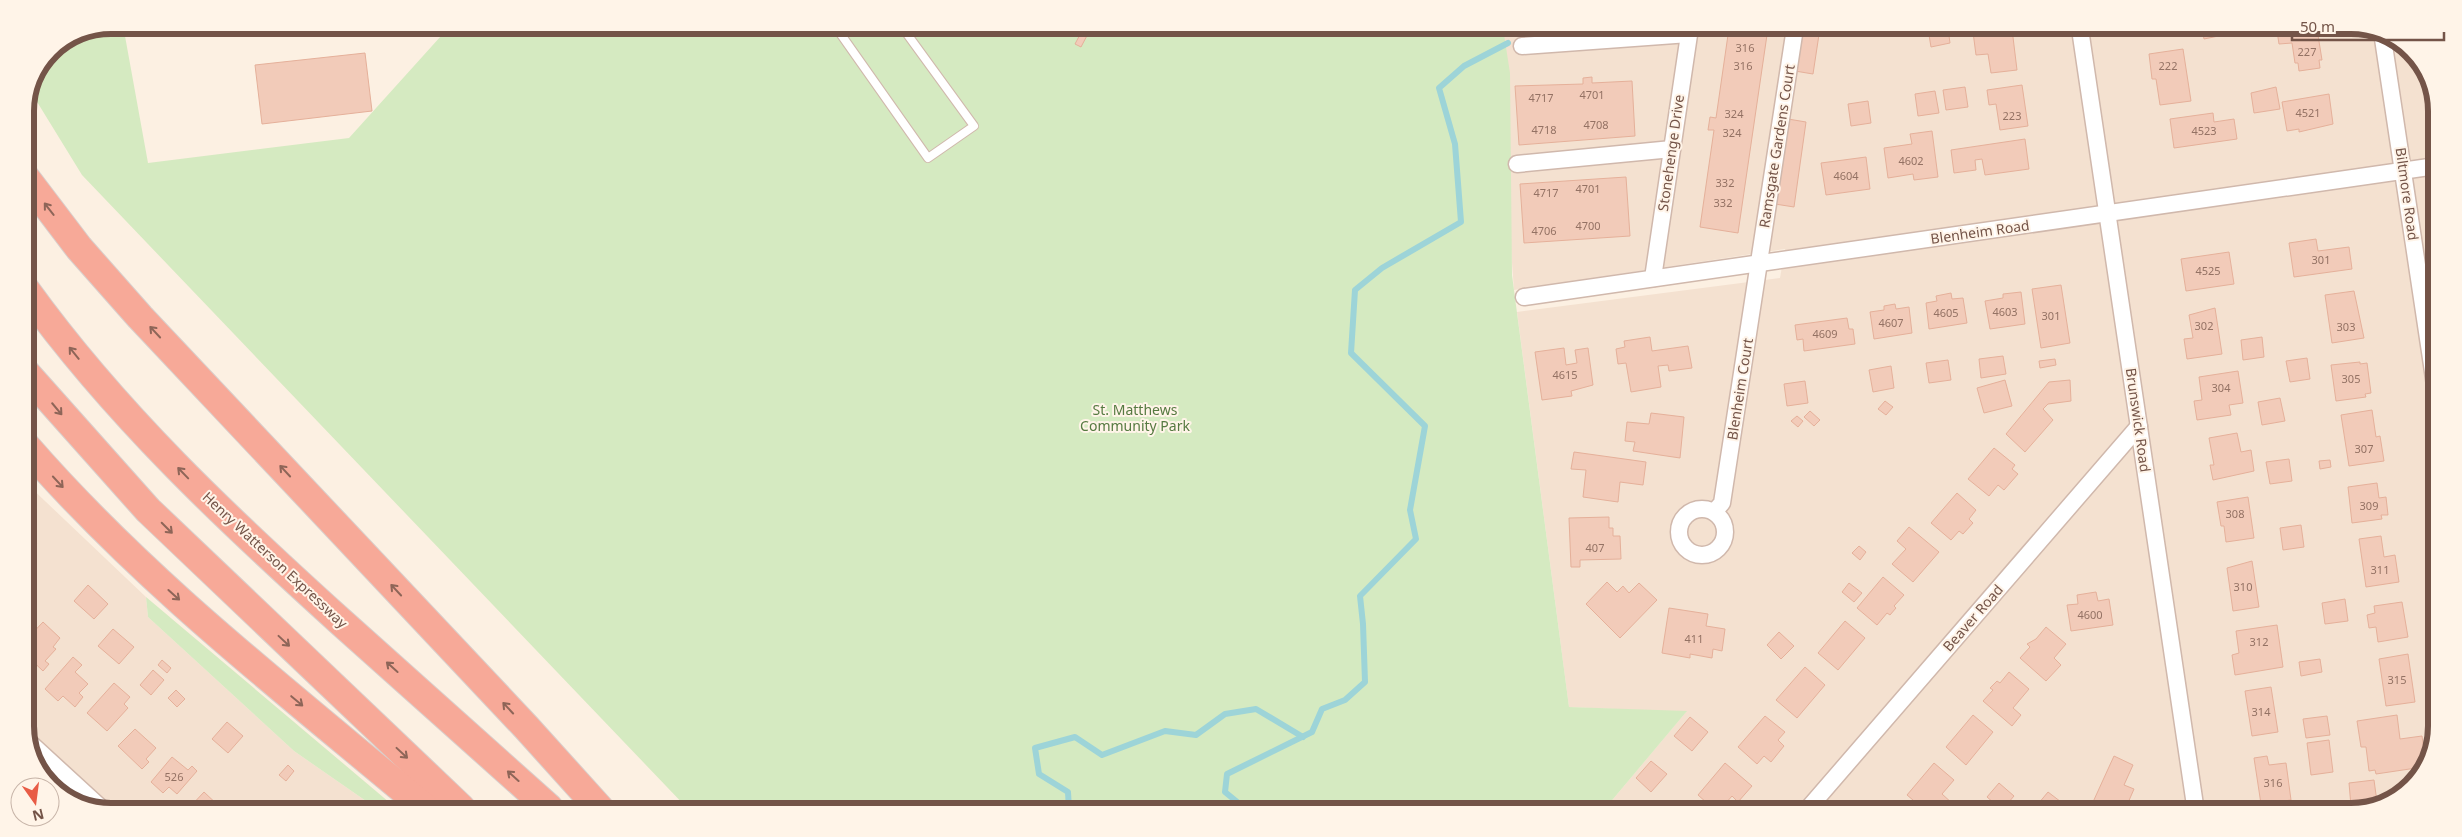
<svg xmlns="http://www.w3.org/2000/svg" width="2462" height="837" font-family="'Noto Sans',sans-serif">
<style>
.residential{fill:#f4e1d0}
.green{fill:#d5eac1}
.lines{fill:none;stroke-linecap:round;stroke-linejoin:round}
.stream{stroke:#9dd4d8;stroke-width:6}
.building{fill:#f2cbb9;stroke:#e5b09a}
.service-casing{stroke:#d0b8ac;stroke-width:10}
.minor-casing{stroke:#d0b8ac;stroke-width:19}
.motorway-casing{stroke:#d8cfcc;stroke-width:30}
.service{stroke:#fff;stroke-width:8}
.minor{stroke:#fff;stroke-width:16}
.motorway{stroke:#f7a998;stroke-width:28}
.oneway{stroke:#8e6558}
.labels{text-anchor:middle;stroke-width:4;stroke-linejoin:round;paint-order:stroke}
.number-label{font-size:11px;fill:#947264}
.street-label{font-size:14px;fill:#745448;stroke:#fff4e8}
.park-label{font-size:14px;fill:#567a41;stroke:#fff4e8}
.rim{fill:none;stroke:#745448;stroke-width:6}
</style>
<rect width="100%" height="100%" fill="#fcf0e2"/>
<g class="residential">
<path d="M1495 28 2379 29 2419 58 2437 105 2433 754 2403 794 2352 812 1603 811 1686 712 1569 707 1517 312 1780 278 1785 249 1514 290Z"/>
<path d="M25 482 146 597 148 617 294 751 376 808H83L43 779 25 732Z"/>
</g>
<g class="green">
<path d="M111 25H123L148 163 349 138 450 26 1503 28 1510 73 1512 275 1569 707 1687 711 1603 811 688 809 82 175 31 92 50 50 78 31Z"/>
<path d="M146 597 396 808H376L294 751 148 617Z"/>
</g>
<g class="lines">
<g class="stream">
<path d="M1069 809 1068 792 1039 774 1035 748 1075 737 1102 755 1165 731 1196 735 1225 714 1256 709 1303 737"/>
<path d="M1247 810 1225 792 1227 774 1312 732 1322 709 1345 700 1365 682 1363 624 1360 596 1416 539 1410 510 1425 426 1351 353 1355 290 1382 268 1461 222 1455 144 1439 88 1464 66 1508 43"/>
</g>
</g>
<g class="building">
<path d="M1084 27 1091 28 1081 47 1075 44Z"/>
<path d="M1729 28H1768L1738 233 1700 227 1714 130H1708L1710 117 1716 118Z"/>
<path d="M1802 28H1820L1813 74 1795 71Z"/>
<path d="M1928 29H1948L1950 43 1931 47Z"/>
<path d="M1999 29H2012L2017 70 1991 73 1988 54 1976 55 1973 32Z"/>
<path d="M2158 29H2179V34L2159 36Z"/>
<path d="M2202 29H2227L2228 34 2204 39Z"/>
<path d="M2285 29H2317L2322 60H2319L2320 68 2299 71 2298 63H2295L2292 43 2279 44 2277 31Z"/>
<path d="M2183 49 2191 101 2160 105 2156 79H2152L2149 54Z"/>
<path d="M365 53 372 111 262 124 255 65Z"/>
<path d="M1592 77V83L1632 81 1635 136 1519 145 1515 86 1583 84V78Z"/>
<path d="M2022 85 2028 126 2000 130 1996 104 1989 105 1987 90Z"/>
<path d="M1965 87 1968 107 1946 110 1943 90Z"/>
<path d="M2276 87 2280 109 2254 113 2251 93Z"/>
<path d="M1935 91 1939 113 1918 116 1915 94Z"/>
<path d="M2329 94 2333 124 2299 132V129L2287 131 2282 102Z"/>
<path d="M1868 101 1871 123 1851 126 1848 104Z"/>
<path d="M2213 113 2214 122 2234 119 2237 139 2174 148 2170 119Z"/>
<path d="M1788 119 1806 122 1794 207 1775 204Z"/>
<path d="M1932 131 1938 177 1914 180 1913 174 1888 178 1884 148 1912 144 1910 134Z"/>
<path d="M2025 139 2029 169 1985 175 1982 159 1975 160 1976 170 1954 173 1951 150Z"/>
<path d="M1866 157 1870 189 1826 195 1821 163Z"/>
<path d="M1626 177 1630 236 1524 243 1520 184Z"/>
<path d="M2316 239 2318 251 2349 247 2352 269 2294 277 2289 243Z"/>
<path d="M2229 252 2234 284 2186 291 2181 259Z"/>
<path d="M2061 285 2070 343 2041 348 2032 289Z"/>
<path d="M2354 291 2364 338 2332 343 2325 295Z"/>
<path d="M2021 292 2025 324 1990 329 1985 301 2003 298V294Z"/>
<path d="M1951 293 1952 299 1963 298 1967 323 1929 329 1926 303 1937 301 1936 296Z"/>
<path d="M1895 304 1896 309 1909 307 1912 333 1874 339 1870 312 1884 310V306Z"/>
<path d="M2215 308 2222 354 2187 359 2184 339 2193 338 2189 315Z"/>
<path d="M1847 318 1849 329H1853L1855 344 1804 351 1803 339 1797 340 1795 325Z"/>
<path d="M1650 337 1652 351 1688 346 1692 368 1669 371 1668 365 1658 366 1661 387 1631 392 1626 363 1618 364 1616 349 1625 347 1624 341Z"/>
<path d="M2262 337 2264 357 2243 360 2241 340Z"/>
<path d="M1564 348 1566 365 1577 363 1575 350 1588 348 1593 385 1571 391 1572 396 1542 400 1535 352Z"/>
<path d="M2003 356 2006 374 1981 378 1979 359Z"/>
<path d="M2307 358 2310 379 2290 382 2286 361Z"/>
<path d="M2055 359 2056 365 2040 368 2039 361Z"/>
<path d="M1948 360 1951 380 1929 383 1926 363Z"/>
<path d="M2360 362V364L2367 363 2371 393 2365 394 2366 397 2336 401 2331 365Z"/>
<path d="M1891 366 1894 388 1873 392 1869 370Z"/>
<path d="M2238 371 2243 403 2229 405 2231 415 2197 420 2194 401 2202 400 2199 377Z"/>
<path d="M2005 380 2012 406 1984 413 1977 388Z"/>
<path d="M2070 380 2071 401 2048 404 2043 409 2053 420 2025 452 2006 434 2049 382Z"/>
<path d="M1805 381 1808 403 1787 406 1784 384Z"/>
<path d="M2280 398 2285 421 2262 425 2258 402Z"/>
<path d="M1885 401 1893 407 1886 415 1878 409Z"/>
<path d="M2372 410 2376 437 2380 436 2384 461 2349 466 2341 415Z"/>
<path d="M1810 411 1820 420 1814 426 1804 417Z"/>
<path d="M1651 413 1684 417 1680 458 1633 451 1635 442 1625 441 1627 422 1649 424Z"/>
<path d="M1797 416 1803 421 1798 427 1791 421Z"/>
<path d="M2237 433 2241 452 2251 450 2254 471 2213 480 2210 465H2214L2209 438Z"/>
<path d="M1994 448 2015 465 2012 469 2018 474 2004 490 1998 485 1989 496 1968 479Z"/>
<path d="M1574 452 1646 462 1643 485 1620 482 1618 502 1583 497 1586 470 1571 469Z"/>
<path d="M2289 459 2292 481 2270 484 2266 462Z"/>
<path d="M2330 460 2331 467 2320 469 2319 461Z"/>
<path d="M2377 483 2379 498 2386 497 2388 515H2381L2382 519 2352 523 2348 487Z"/>
<path d="M1957 493 1976 510 1969 519 1973 523 1963 534 1959 531 1951 540 1931 523Z"/>
<path d="M2248 497 2254 538 2226 542 2224 526H2221L2217 502Z"/>
<path d="M1609 517V528H1613V536H1620L1621 559 1580 560V567H1571L1569 518Z"/>
<path d="M2301 525 2304 547 2283 550 2280 528Z"/>
<path d="M1909 527 1939 552 1913 582 1892 564 1906 549 1897 541Z"/>
<path d="M25 532 37 543 25 556Z"/>
<path d="M2381 536 2384 557 2395 555 2399 582 2366 587 2359 539Z"/>
<path d="M1859 546 1866 552 1860 560 1852 553Z"/>
<path d="M2252 561 2259 607 2233 611 2227 568Z"/>
<path d="M1883 577 1904 595 1894 606 1896 608 1890 615 1887 613 1877 625 1857 608Z"/>
<path d="M1607 582 1617 592 1623 586 1629 593 1639 583 1657 600 1620 638 1586 604Z"/>
<path d="M1849 583 1862 593 1854 602 1842 592Z"/>
<path d="M88 585 108 604 94 619 74 601Z"/>
<path d="M2096 592 2098 601 2109 599 2113 625 2071 631 2067 605 2078 604 2077 595Z"/>
<path d="M2345 599 2348 621 2325 624 2322 603Z"/>
<path d="M2402 602 2408 637 2378 642 2376 627 2369 628 2367 615 2375 613 2374 606Z"/>
<path d="M1669 608 1708 614 1706 626 1725 629 1722 651 1713 649 1712 658 1690 654V658L1662 653Z"/>
<path d="M1845 621 1865 638 1838 670 1818 653Z"/>
<path d="M43 622 60 638 53 647 56 649 45 661 49 664 43 671 25 654V641Z"/>
<path d="M2277 625 2283 667 2235 675 2232 655 2239 653 2236 631Z"/>
<path d="M2046 627 2066 644 2054 658 2061 665 2046 681 2020 658 2030 647 2027 644 2036 639Z"/>
<path d="M113 629 134 647 119 664 98 646Z"/>
<path d="M1779 632 1794 646 1781 659 1767 645Z"/>
<path d="M2408 654 2415 702 2386 706 2379 659Z"/>
<path d="M73 657 82 665 75 672 88 684 79 693 83 697 75 707 63 696 58 701 45 689Z"/>
<path d="M2320 659 2322 672 2301 676 2299 662Z"/>
<path d="M162 660 171 668 167 673 158 665Z"/>
<path d="M1805 667 1825 685 1797 718 1776 700Z"/>
<path d="M153 670 164 680 151 695 140 685Z"/>
<path d="M2009 672 2029 689 2013 708 2021 715 2012 726 1983 701 1993 690 1990 688 1997 681 2000 683Z"/>
<path d="M114 683 130 697 124 704 128 708 107 731 87 713Z"/>
<path d="M2271 687 2278 732 2252 736 2245 691Z"/>
<path d="M176 690 185 699 177 707 168 698Z"/>
<path d="M1973 715 1993 732 1966 765 1946 747Z"/>
<path d="M2397 715 2400 739 2422 736 2426 763 2423 767 2376 774 2375 770 2369 771 2366 747H2361L2357 721Z"/>
<path d="M1765 716 1785 732 1778 740 1784 746 1771 762 1764 756 1757 764 1738 747Z"/>
<path d="M2327 716 2330 735 2306 738 2303 719Z"/>
<path d="M1690 717 1708 732 1692 751 1674 736Z"/>
<path d="M227 722 243 736 228 753 212 739Z"/>
<path d="M135 729 156 748 146 759 149 762 142 769 118 746Z"/>
<path d="M2329 740 2333 772 2311 775 2307 743Z"/>
<path d="M2114 756 2133 765 2124 785 2134 789 2124 812H2115L2093 802Z"/>
<path d="M2267 756 2269 765 2286 763 2291 800 2261 804 2254 758Z"/>
<path d="M172 757 188 770 192 766 197 771 177 794 169 787 163 793 151 782Z"/>
<path d="M1651 761 1667 774 1651 792 1636 778Z"/>
<path d="M1725 763 1752 786 1738 802 1732 796 1719 811H1716L1698 795Z"/>
<path d="M1934 763 1954 780 1942 794 1953 804 1947 811H1926L1907 795Z"/>
<path d="M288 765 294 771 286 781 279 775Z"/>
<path d="M2374 780 2377 802 2351 806 2349 783Z"/>
<path d="M1999 783 2014 796 2002 810 1987 797Z"/>
<path d="M204 792 221 808H189Z"/>
<path d="M2048 792 2065 805 2060 811H2047L2038 804Z"/>
<path d="M2335 804 2336 812H2314L2313 807Z"/>
</g>
<g class="lines">
<g class="service-casing">
<path id="service" d="M835 26 928 158 974 126 902 27"/>
</g>
<g class="minor-casing">
<g id="minor">
<path d="M2080 29 2196 812"/>
<path d="M2382 32 2435 385"/>
<path d="M1522 46 1689 34"/>
<path d="M1517 164 1672 149"/>
<path d="M1653 278 1690 28"/>
<path d="M1524 297 2436 166"/>
<circle cx="1702" cy="532" r="23"/>
<path d="M1714 512 1722 503 1795 28"/>
<path d="M29 742 101 808"/>
<path d="M1806 811 2139 426"/>
</g>
</g>
<g class="motorway-casing">
<g id="motorway">
<path d="M25 177 79 248 140 317 526 727 600 809"/>
<path d="M25 289C115 414 227 519 341 622 411 684 480 746 549 808"/>
<path d="M25 372 148 510 461 808"/>
<path d="M25 445C144 582 287 692 425 808"/>
</g>
</g>
<use href="#service" class="service"/>
<use href="#minor" class="minor"/>
<use href="#motorway" class="motorway"/>
</g>
<defs><path id="oneway-shaft" d="M-6 0H5M1.5-3L5.5 0L1.5 3" fill="none" stroke-width="1.6" stroke-linecap="round" stroke-linejoin="round" transform="scale(1.25)"/></defs>
<g class="oneway">
<use href="#oneway-shaft" transform="translate(49 209) rotate(-128)"/>
<use href="#oneway-shaft" transform="translate(155 332) rotate(-133)"/>
<use href="#oneway-shaft" transform="translate(74 353) rotate(-129)"/>
<use href="#oneway-shaft" transform="translate(57 409) rotate(50)"/>
<use href="#oneway-shaft" transform="translate(285 471) rotate(-133)"/>
<use href="#oneway-shaft" transform="translate(183 473) rotate(-134)"/>
<use href="#oneway-shaft" transform="translate(58 482) rotate(47)"/>
<use href="#oneway-shaft" transform="translate(167 528) rotate(45)"/>
<use href="#oneway-shaft" transform="translate(396 590) rotate(-133)"/>
<use href="#oneway-shaft" transform="translate(174 595) rotate(42)"/>
<use href="#oneway-shaft" transform="translate(284 641) rotate(43)"/>
<use href="#oneway-shaft" transform="translate(392 667) rotate(-138)"/>
<use href="#oneway-shaft" transform="translate(297 701) rotate(40)"/>
<use href="#oneway-shaft" transform="translate(508 708) rotate(-133)"/>
<use href="#oneway-shaft" transform="translate(402 753) rotate(43)"/>
<use href="#oneway-shaft" transform="translate(513 776) rotate(-138)"/>
</g>
<g class="labels">
<g class="number-label">
<text x="1745" y="52">316</text>
<text x="2307" y="56">227</text>
<text x="1743" y="70">316</text>
<text x="2168" y="70">222</text>
<text x="1592" y="99">4701</text>
<text x="1541" y="102">4717</text>
<text x="2308" y="117">4521</text>
<text x="1734" y="118">324</text>
<text x="2012" y="120">223</text>
<text x="1596" y="129">4708</text>
<text x="1544" y="134">4718</text>
<text x="2204" y="135">4523</text>
<text x="1732" y="137">324</text>
<text x="1911" y="165">4602</text>
<text x="1846" y="180">4604</text>
<text x="1725" y="187">332</text>
<text x="1588" y="193">4701</text>
<text x="1546" y="197">4717</text>
<text x="1723" y="207">332</text>
<text x="1588" y="230">4700</text>
<text x="1544" y="235">4706</text>
<text x="2321" y="264">301</text>
<text x="2208" y="275">4525</text>
<text x="2005" y="316">4603</text>
<text x="1946" y="317">4605</text>
<text x="2051" y="320">301</text>
<text x="1891" y="327">4607</text>
<text x="2204" y="330">302</text>
<text x="2346" y="331">303</text>
<text x="1825" y="338">4609</text>
<text x="1565" y="379">4615</text>
<text x="2351" y="383">305</text>
<text x="2221" y="392">304</text>
<text x="2364" y="453">307</text>
<text x="2369" y="510">309</text>
<text x="2235" y="518">308</text>
<text x="1595" y="552">407</text>
<text x="2380" y="574">311</text>
<text x="2243" y="591">310</text>
<text x="2090" y="619">4600</text>
<text x="1694" y="643">411</text>
<text x="2259" y="646">312</text>
<text x="2397" y="684">315</text>
<text x="2261" y="716">314</text>
<text x="174" y="781">526</text>
<text x="2273" y="787">316</text>
</g>
<g class="street-label">
<text transform="translate(1777 146) rotate(-81)" y="5">Ramsgate Gardens Court</text>
<text transform="translate(1671 153) rotate(-82)" y="5">Stonehenge Drive</text>
<text transform="translate(2407 194) rotate(82)" y="5">Biltmore Road</text>
<text transform="translate(1980 232) rotate(-8)" y="5">Blenheim Road</text>
<text transform="translate(1740 389) rotate(-81)" y="5">Blenheim Court</text>
<text transform="translate(2138 420) rotate(82)" y="5">Brunswick Road</text>
<text transform="translate(275 560) rotate(43)" y="5">Henry Watterson Expressway</text>
<text transform="translate(1973 618) rotate(-49)" y="5">Beaver Road</text>
</g>
<g class="park-label">
<text x="1135" y="415">St. Matthews<tspan x="1135" dy="16">Community Park</tspan></text>
</g>
</g>
<path d="M0 0H2462V837H0ZM111 34H2351A77 77 0 0 1 2428 111V726A77 77 0 0 1 2351 803H111A77 77 0 0 1 34 726V111A77 77 0 0 1 111 34Z" fill="#fff4e8" fill-rule="evenodd"/>
<path class="rim" d="M111 34H2351A77 77 0 0 1 2428 111V726A77 77 0 0 1 2351 803H111A77 77 0 0 1 34 726V111A77 77 0 0 1 111 34Z"/>
<g transform="translate(35 802) rotate(166)"><circle r="24" fill="#fff4e8" stroke="#c7b4a8"/>
<path d="M0-4L9 19L0 12L-9 19Z" fill="#e85c46"/>
<text y="-8" font-size="14" font-weight="bold" text-anchor="middle" fill="#745448">N</text>
</g>
<path d="M2292 32v8h152v-8" fill="none" stroke="#745448" stroke-width="2.5"/>
<text x="2300" y="32" font-size="15" fill="#745448" stroke="#fff4e8" stroke-width="4" paint-order="stroke">50 m</text>
</svg>
